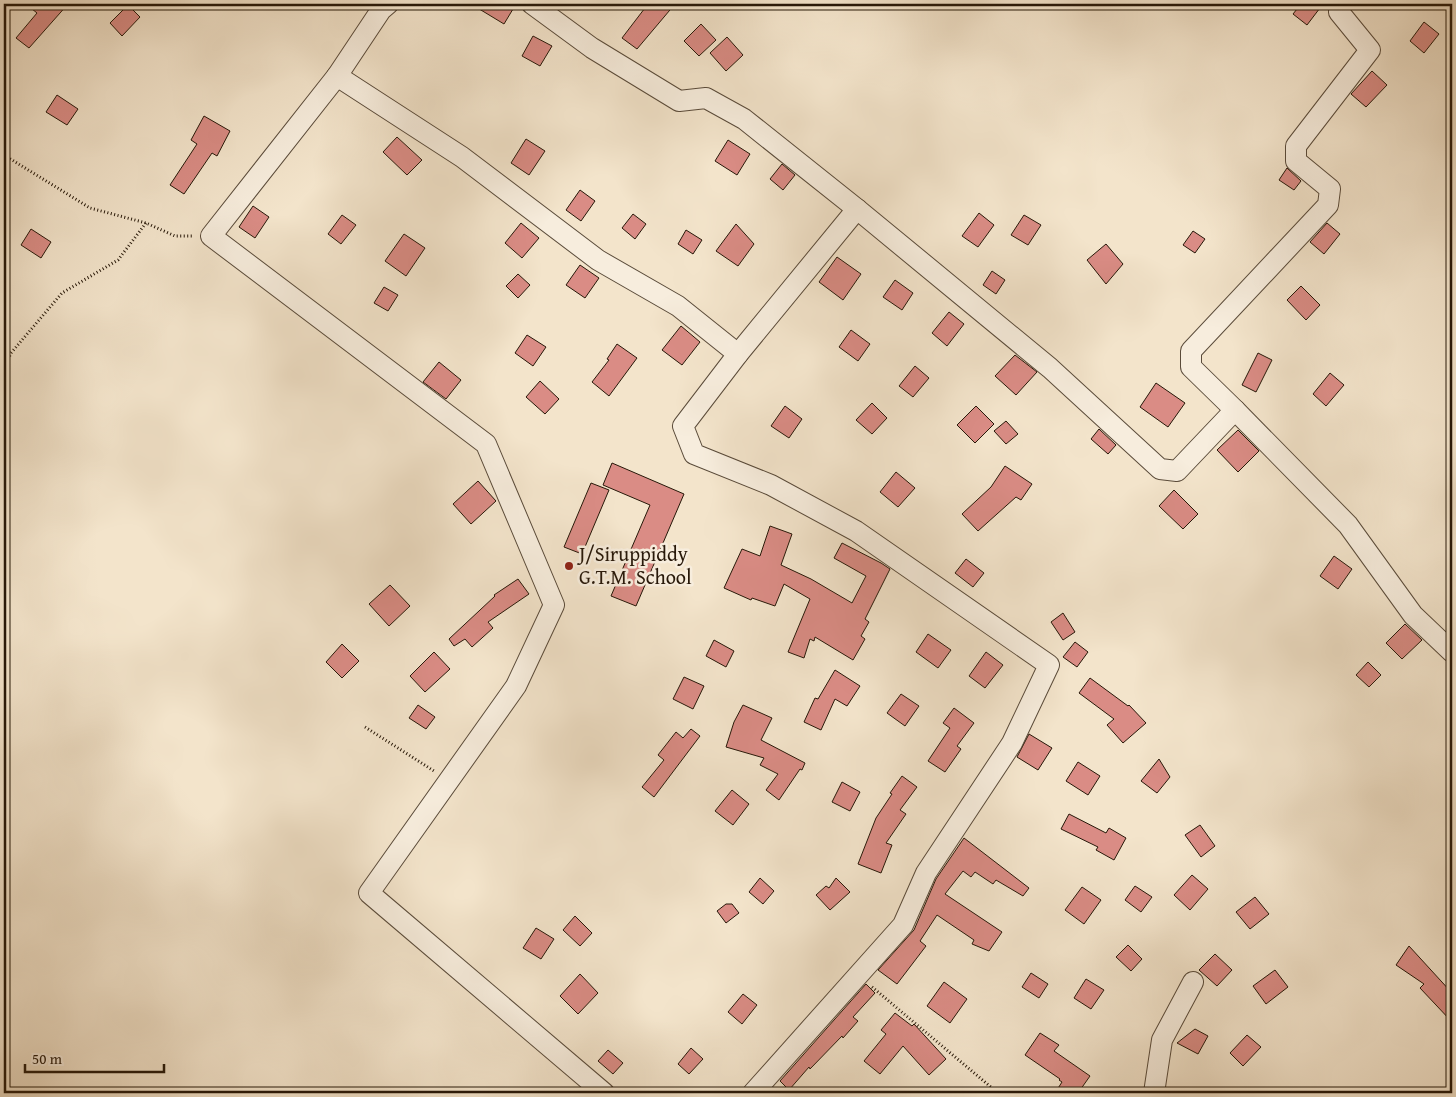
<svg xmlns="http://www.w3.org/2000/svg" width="1456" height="1097" font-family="'Gentium Book Plus',serif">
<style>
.building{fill:#da8c85;stroke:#271809}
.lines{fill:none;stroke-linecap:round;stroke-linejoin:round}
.street-casing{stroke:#5a4b3a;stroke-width:22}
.path{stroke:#271809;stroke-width:3;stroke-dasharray:1 2.5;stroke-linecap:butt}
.street{stroke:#f7eddd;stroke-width:20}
.poi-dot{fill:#8f2418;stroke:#f7eddd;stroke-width:2}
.labels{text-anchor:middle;stroke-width:5;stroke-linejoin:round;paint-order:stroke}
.poi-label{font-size:20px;fill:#271809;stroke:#f7eddd;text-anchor:start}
</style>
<rect width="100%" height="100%" fill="#f3e4cb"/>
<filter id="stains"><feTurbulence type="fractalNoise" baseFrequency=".004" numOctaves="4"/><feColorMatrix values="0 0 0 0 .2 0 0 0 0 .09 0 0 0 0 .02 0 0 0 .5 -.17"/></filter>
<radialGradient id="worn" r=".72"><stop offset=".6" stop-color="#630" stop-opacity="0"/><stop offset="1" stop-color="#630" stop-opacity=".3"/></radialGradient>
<g class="building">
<path d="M26 4H68L29 48 16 38 37 13Z"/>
<path d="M471 4H516L504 24Z"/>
<path d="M648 4H675L637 49 622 38Z"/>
<path d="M1301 4H1323L1307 25 1293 14Z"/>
<path d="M128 5 140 17 122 36 110 23Z"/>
<path d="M1424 22 1439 34 1424 53 1410 41Z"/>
<path d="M701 24 716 40 699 56 684 41Z"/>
<path d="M533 36 552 46 540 66 522 56Z"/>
<path d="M727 37 743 55 726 71 710 53Z"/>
<path d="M1372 71 1387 85 1366 107 1351 94Z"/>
<path d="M57 95 78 109 67 125 46 112Z"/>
<path d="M204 116 230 131 217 156 212 153 184 194 170 185 197 144 191 140Z"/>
<path d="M397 137 422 160 407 175 383 152Z"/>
<path d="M526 139 545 151 529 175 511 163Z"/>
<path d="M728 140 750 154 737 175 715 161Z"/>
<path d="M782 164 795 175 783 190 770 179Z"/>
<path d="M1287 168 1301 181 1294 190 1279 180Z"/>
<path d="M580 190 595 201 581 221 566 210Z"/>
<path d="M253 206 269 217 255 238 239 227Z"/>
<path d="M979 213 994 225 978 247 962 236Z"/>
<path d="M633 214 646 224 635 239 622 228Z"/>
<path d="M342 215 356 225 341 244 328 234Z"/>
<path d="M1024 215 1041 225 1028 245 1011 235Z"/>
<path d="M521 223 539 238 522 258 505 243Z"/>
<path d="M1327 223 1340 234 1324 254 1310 242Z"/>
<path d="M736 224 754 244 738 266 716 251Z"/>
<path d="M31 229 51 242 41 258 21 245Z"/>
<path d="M686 230 702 240 693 254 678 244Z"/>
<path d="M1193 231 1205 239 1195 253 1183 245Z"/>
<path d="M404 234 425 248 406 276 385 261Z"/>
<path d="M1106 244 1123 264 1106 284 1087 260Z"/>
<path d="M837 257 861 274 843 300 819 282Z"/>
<path d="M580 265 599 278 585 298 566 285Z"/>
<path d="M992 271 1005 280 996 294 983 285Z"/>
<path d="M518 274 530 285 518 298 506 286Z"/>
<path d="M895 280 913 293 902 310 883 297Z"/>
<path d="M1301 286 1320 305 1306 320 1287 300Z"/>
<path d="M384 287 398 295 388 311 374 303Z"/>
<path d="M949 312 964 324 947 346 932 333Z"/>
<path d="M681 326 700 342 682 365 662 350Z"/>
<path d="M851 330 870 344 858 361 839 347Z"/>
<path d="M527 335 546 347 533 366 515 353Z"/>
<path d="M617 344 637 358 609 396 592 382 609 360 607 359Z"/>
<path d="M1258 353 1272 360 1256 392 1242 385Z"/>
<path d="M1015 355 1037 372 1016 395 995 376Z"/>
<path d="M439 362 461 380 446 399 423 382Z"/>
<path d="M915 366 929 378 913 397 899 386Z"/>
<path d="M1330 373 1344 385 1326 406 1313 394Z"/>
<path d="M540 381 559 399 545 414 526 397Z"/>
<path d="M1156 383 1185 403 1168 427 1140 407Z"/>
<path d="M872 403 887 418 872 434 856 420Z"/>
<path d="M785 406 802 419 789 438 771 426Z"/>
<path d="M976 406 994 424 975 443 957 425Z"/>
<path d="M1006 421 1018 434 1006 444 994 431Z"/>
<path d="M1099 429 1116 445 1108 454 1091 439Z"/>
<path d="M1238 430 1259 451 1238 472 1217 450Z"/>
<path d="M612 463 684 494 636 606 611 596 650 505 603 485Z"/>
<path d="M1005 466 1032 484 1021 500 1016 497 978 531 962 514 991 487Z"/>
<path d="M896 472 915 488 898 507 880 492Z"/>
<path d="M478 481 496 501 471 524 453 504Z"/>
<path d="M591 483 609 490 582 554 564 547Z"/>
<path d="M1174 490 1198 514 1183 529 1159 506Z"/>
<path d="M770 526 792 534 781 565 811 579 852 603 866 576 834 558 842 543 881 563 890 569 865 619 869 622 861 636 865 639 853 660 815 637 814 641 810 639 804 658 788 652 810 599 784 584 775 606 752 598 751 600 724 588 742 549 760 556Z"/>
<path d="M1334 556 1352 569 1338 589 1320 576Z"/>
<path d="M966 559 984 573 973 587 955 573Z"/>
<path d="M518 579 529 594 488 622 493 628 472 647 465 639 454 646 449 639 495 596 494 595Z"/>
<path d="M390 585 410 606 389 626 369 604Z"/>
<path d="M1063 613 1075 632 1063 640 1051 622Z"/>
<path d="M1405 624 1422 640 1402 659 1386 643Z"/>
<path d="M928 634 951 650 938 668 916 652Z"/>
<path d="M714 640 734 651 726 667 706 656Z"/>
<path d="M1075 642 1088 652 1077 667 1063 657Z"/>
<path d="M342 644 359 661 342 678 326 662Z"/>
<path d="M434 652 450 669 425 692 410 676Z"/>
<path d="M986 652 1003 665 985 688 969 676Z"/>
<path d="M1368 662 1381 675 1369 687 1356 675Z"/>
<path d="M835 670 860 686 847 706 835 699 821 730 804 722 815 698 818 699Z"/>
<path d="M684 677 704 686 693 709 673 699Z"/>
<path d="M1090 678 1128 706 1129 705 1146 723 1123 743 1107 725 1114 719 1079 693Z"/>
<path d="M901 694 919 706 905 726 887 713Z"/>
<path d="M418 705 435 717 426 729 409 718Z"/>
<path d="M743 705 772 718 761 740 805 763 802 770 800 769 779 800 766 790 778 774 760 765 764 758 726 747 734 722Z"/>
<path d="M954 708 974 723 957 746 961 749 945 772 928 761 950 728 943 723Z"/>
<path d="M691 729 700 736 654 797 642 787 664 760 658 755 676 732 683 738Z"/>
<path d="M1029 734 1052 748 1038 770 1017 757Z"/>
<path d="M1159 759 1170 777 1157 793 1141 781Z"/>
<path d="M1078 762 1100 776 1088 795 1066 781Z"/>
<path d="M902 776 917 787 900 810 906 814 886 843 892 845 881 873 858 864 876 818 892 794 890 793Z"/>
<path d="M842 782 860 792 850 811 832 802Z"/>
<path d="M732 790 749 804 733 825 715 811Z"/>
<path d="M1069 814 1106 833 1109 828 1126 838 1114 860 1096 850 1098 847 1061 829Z"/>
<path d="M1200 825 1215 846 1201 857 1185 835Z"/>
<path d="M964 838 1029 888 1023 896 996 880 993 884 975 872 971 877 963 871 945 894 1002 932 989 951 972 944 974 940 937 915 920 941 926 946 897 984 878 970 914 930 936 879Z"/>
<path d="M1192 875 1208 889 1190 910 1174 895Z"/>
<path d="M760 878 774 891 763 904 749 892Z"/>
<path d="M836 878 850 892 830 910 816 895 826 886 829 888Z"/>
<path d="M1135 886 1152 897 1141 912 1125 900Z"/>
<path d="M1082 887 1101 900 1084 924 1065 910Z"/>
<path d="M1255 897 1269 914 1250 929 1236 912Z"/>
<path d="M726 904H732L739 913 726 923 717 911Z"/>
<path d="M575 916 592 933 580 946 563 930Z"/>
<path d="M536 928 554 939 541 959 523 948Z"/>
<path d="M1128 945 1142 959 1131 971 1116 957Z"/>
<path d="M1409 946 1452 993V1022L1420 988 1424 984 1396 965Z"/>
<path d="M1215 954 1232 970 1217 986 1199 970Z"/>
<path d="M1275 970 1288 987 1266 1004 1253 986Z"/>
<path d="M1031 973 1048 984 1039 998 1022 987Z"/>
<path d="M580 974 598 993 578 1014 560 996Z"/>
<path d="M1086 979 1104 990 1091 1009 1074 998Z"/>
<path d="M944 982 967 999 950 1023 927 1006Z"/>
<path d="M866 984 875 993 853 1017 858 1021 843 1038 842 1036 810 1069 809 1067 789 1090 780 1081Z"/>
<path d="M743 994 757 1005 742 1024 728 1012Z"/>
<path d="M895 1013 912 1026 914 1024 946 1059 929 1075 903 1046 880 1074 864 1061 886 1034 881 1030Z"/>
<path d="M1195 1029 1208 1036 1198 1054 1177 1043Z"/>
<path d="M1040 1033 1059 1045 1054 1051 1090 1076 1078 1093H1055L1062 1082 1059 1080 1060 1079 1025 1055Z"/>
<path d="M1247 1035 1261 1047 1243 1066 1230 1053Z"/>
<path d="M691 1048 703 1059 689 1074 678 1064Z"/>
<path d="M608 1050 623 1063 613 1074 598 1061Z"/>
</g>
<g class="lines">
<g class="street-casing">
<g id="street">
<path d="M388 4 381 10 337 76 211 236 486 444 554 605 516 686 369 893 604 1093"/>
<path d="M532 4 592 48 679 101 706 98 744 119 857 209 1050 368 1160 469 1177 471 1235 410 1348 525 1413 615 1452 652"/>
<path d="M337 76 462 157 598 260 678 306 738 354"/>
<path d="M1235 410 1191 367V351L1328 205 1330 189 1296 161V146L1370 50 1339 12 1341 4"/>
<path d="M753 1093 903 925 926 873 1012 743 1049 665 856 531 771 485 694 454 683 426 738 354 857 209"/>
<path d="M1154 1093 1162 1040 1193 982"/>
</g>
</g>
<g class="path">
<path d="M4 155 90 208 146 223 175 236H192"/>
<path d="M4 369 11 353 62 293 118 260 146 223"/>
<path d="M365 727 434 771"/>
<path d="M872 987 998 1093"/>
</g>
<use href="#street" class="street"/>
</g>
<circle class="poi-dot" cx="569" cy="566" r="5"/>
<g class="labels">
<g class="poi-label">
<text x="579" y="561">J/Siruppiddy<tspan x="579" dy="23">G.T.M. School</tspan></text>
</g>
</g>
<rect width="1456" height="1097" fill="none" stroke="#f3e4cb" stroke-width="20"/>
<rect x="5" y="5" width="1446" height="1087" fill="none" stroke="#271809" stroke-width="2.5"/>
<rect x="10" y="10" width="1436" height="1077" fill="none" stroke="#271809"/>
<path d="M25 1064v8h139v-8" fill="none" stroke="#271809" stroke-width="2.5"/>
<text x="32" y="1064" font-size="15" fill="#271809" stroke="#f7eddd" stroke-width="4" paint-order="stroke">50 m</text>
<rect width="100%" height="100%" filter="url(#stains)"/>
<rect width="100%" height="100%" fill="url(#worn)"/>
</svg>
